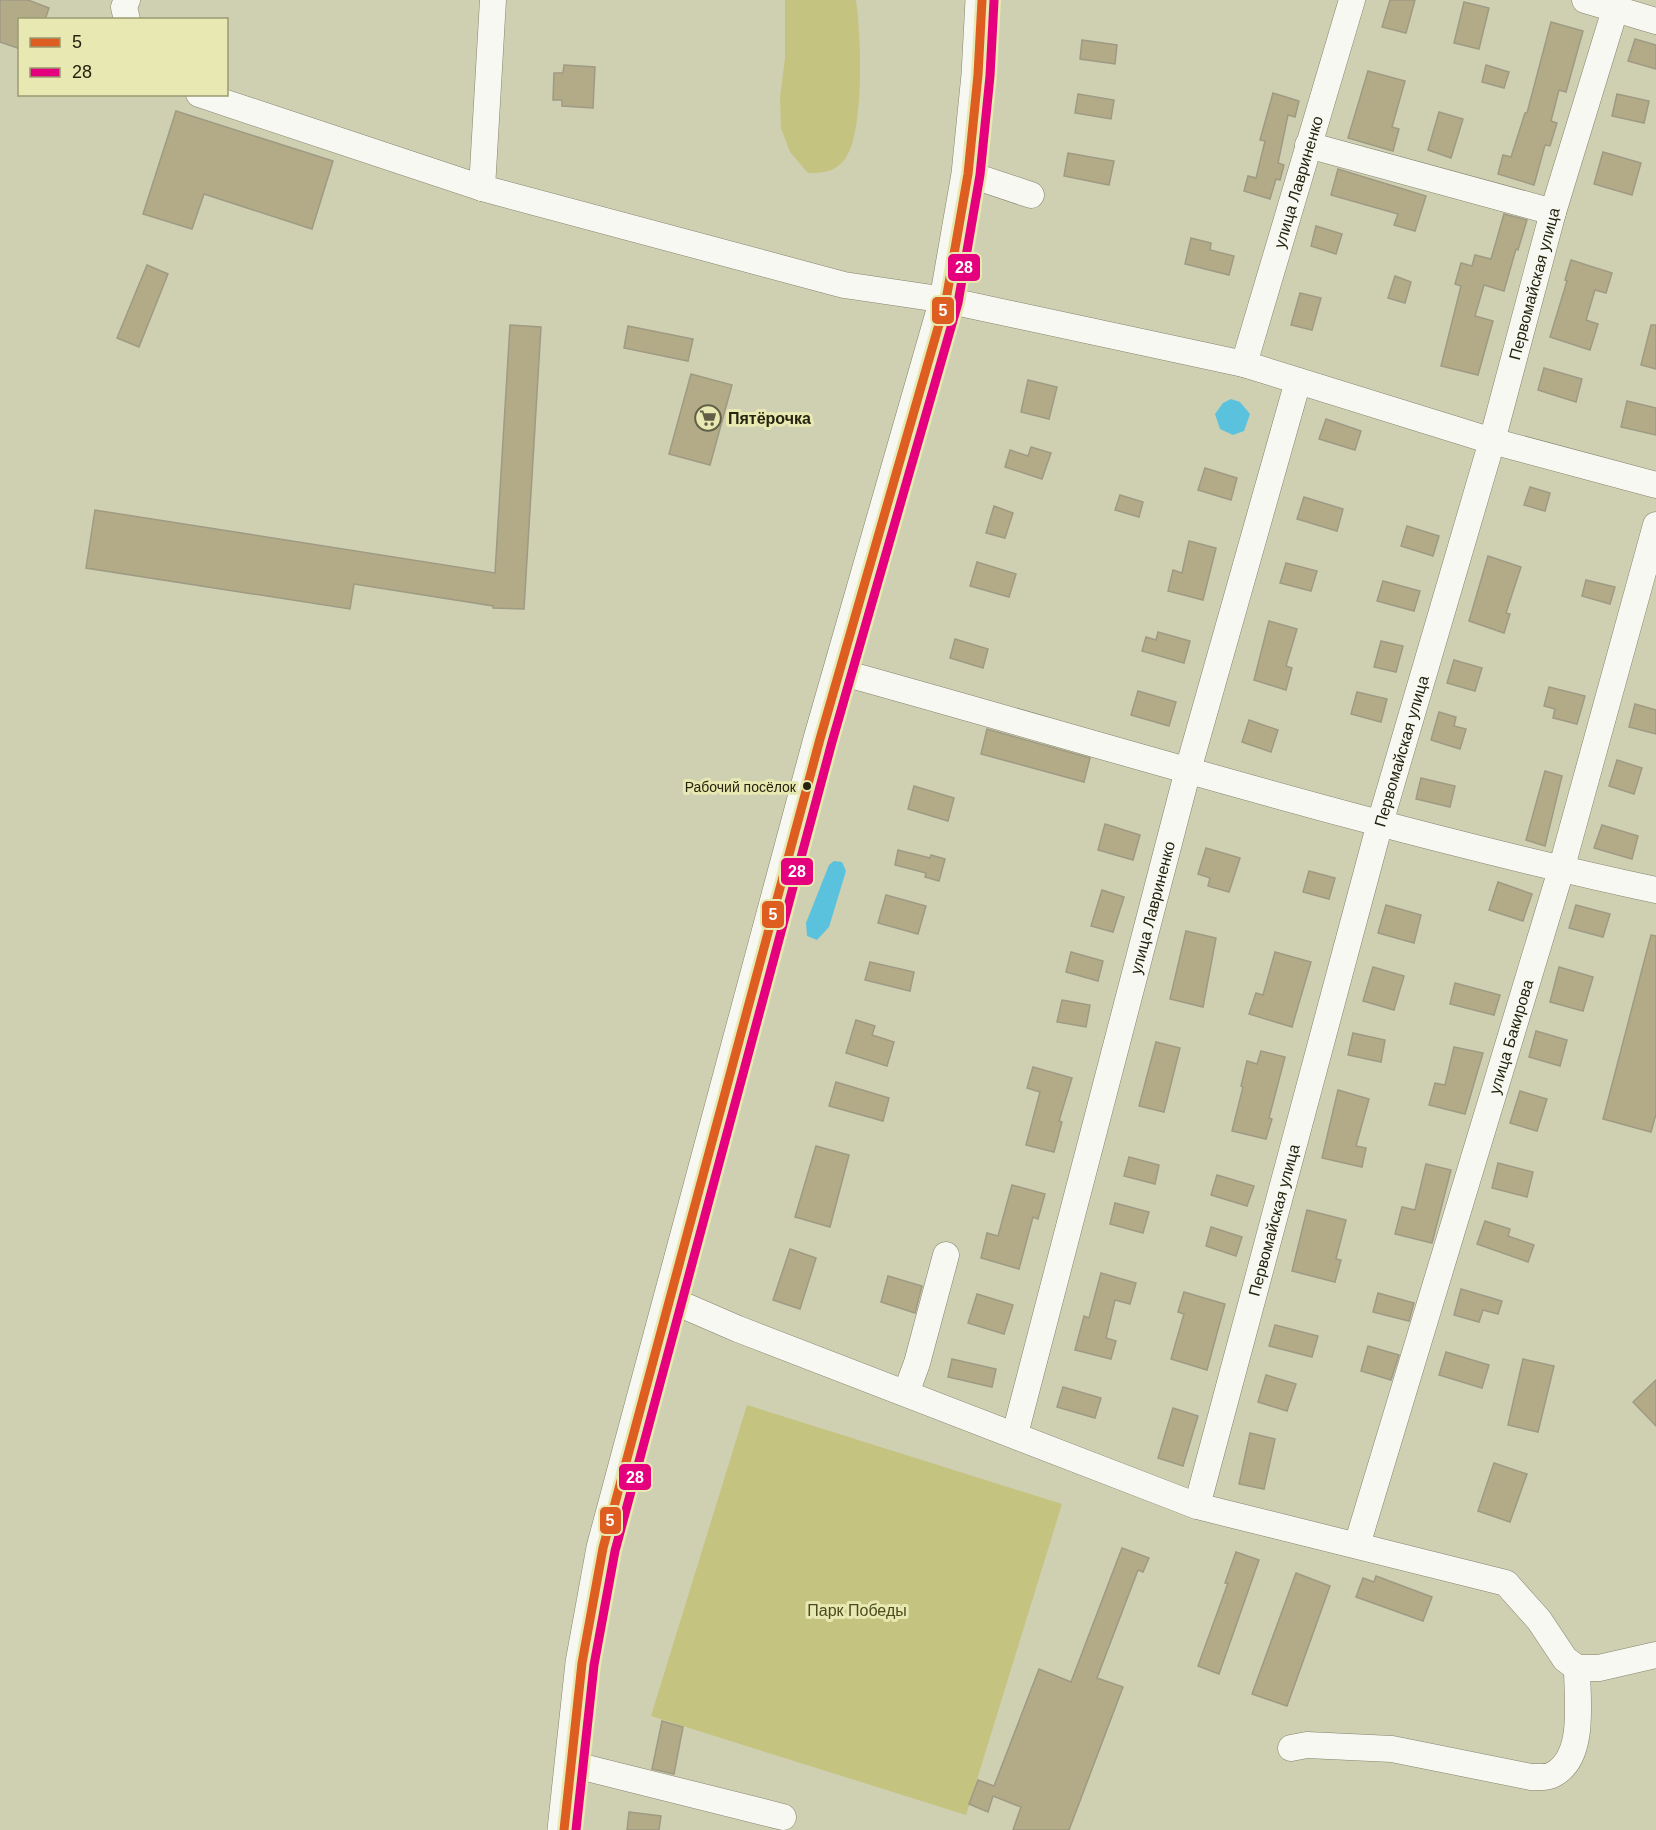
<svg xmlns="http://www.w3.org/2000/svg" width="1656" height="1830" font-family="Arial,sans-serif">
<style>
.green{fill:#c5c380}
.water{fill:#5bc2dd}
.building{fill:#b3ab87;stroke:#9e9a84;stroke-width:1.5}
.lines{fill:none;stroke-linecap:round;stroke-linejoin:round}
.minor-casing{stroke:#84846d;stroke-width:27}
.major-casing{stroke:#84846d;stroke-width:34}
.minor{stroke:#f8f8f3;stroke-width:26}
.major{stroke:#f8f8f3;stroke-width:33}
.bus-1-casing{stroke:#e8e8b2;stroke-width:14}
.bus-2-casing{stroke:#e8e8b2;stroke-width:14}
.bus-1{stroke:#dd5e20;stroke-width:9}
.bus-2{stroke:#e5007d;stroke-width:9}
.bus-dot{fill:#24240f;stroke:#e8e8b2;stroke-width:2}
.labels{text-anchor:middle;stroke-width:6;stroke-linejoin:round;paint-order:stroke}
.bus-label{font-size:14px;fill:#24240f;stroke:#e8e8b2;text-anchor:end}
.street-label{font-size:16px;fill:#24240f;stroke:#e8e8b2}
.poi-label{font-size:16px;font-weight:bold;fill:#24240f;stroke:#e8e8b2;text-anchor:start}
.park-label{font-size:16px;fill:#4c4b1c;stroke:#e8e8b2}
.line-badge{stroke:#e8e8b2;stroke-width:2}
.badge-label{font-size:16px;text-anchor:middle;font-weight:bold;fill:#fff}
</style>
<rect width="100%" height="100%" fill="#cfcfb2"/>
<g class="green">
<path d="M785 0H856C861 33 865 133 845 159 835 172 823 173 808 173L790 152 781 128 780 98 785 58Z"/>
<path d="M747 1405 1062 1504 966 1815 651 1716Z"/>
</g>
<g class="water">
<path d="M1231 399 1240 402 1250 414 1244 431 1233 435 1220 429 1215 414 1223 403Z"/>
<path d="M834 861 842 862 846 871 829 927 817 940 807 936 806 923 829 865Z"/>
</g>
<g class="building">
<path d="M0 0H28L49 8 45 20H20V49L0 42Z"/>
<path d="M1390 0H1415L1406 33 1382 27Z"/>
<path d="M1464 2 1489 8 1479 49 1454 43Z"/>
<path d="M1551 22 1583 31 1566 92 1559 90 1551 121 1557 123 1550 146 1545 145 1534 185 1498 174 1503 155 1511 157 1525 113H1527Z"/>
<path d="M1635 39 1656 45V69L1628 61Z"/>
<path d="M1082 40 1117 45 1115 64 1080 59Z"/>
<path d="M564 65 595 67 593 108 562 106V100H553L554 73H563Z"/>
<path d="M1486 65 1509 72 1504 88 1482 82Z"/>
<path d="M1368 71 1405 81 1392 127 1399 129 1393 151 1348 138Z"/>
<path d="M1273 93 1299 101 1295 117 1288 115 1278 163 1284 165 1280 180 1276 179 1270 199 1244 191 1248 176 1256 178 1265 141 1260 140Z"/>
<path d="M1078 94 1114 100 1111 119 1075 113Z"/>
<path d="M1617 94 1649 101 1644 123 1612 116Z"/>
<path d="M176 111 333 161 312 229 204 194 192 229 143 214Z"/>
<path d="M1439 112 1463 119 1451 158 1428 150Z"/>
<path d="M1603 152 1641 163 1632 195 1594 184Z"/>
<path d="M1068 153 1114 161 1109 185 1064 176Z"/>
<path d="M1338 169 1426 196 1415 231 1394 225 1398 214 1331 195Z"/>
<path d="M1504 214 1527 220 1518 250 1516 249 1504 291 1484 285 1475 316 1493 321 1478 375 1441 366 1461 286 1455 284 1461 263 1472 266 1475 255 1491 259Z"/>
<path d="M1316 226 1342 234 1336 254 1311 246Z"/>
<path d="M1191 238 1211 243 1210 250 1234 256 1229 275 1185 264Z"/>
<path d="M1571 260 1612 273 1606 293 1595 290 1586 320 1598 324 1590 350 1550 337 1567 281 1565 280Z"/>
<path d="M147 265 168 274 139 347 117 338Z"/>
<path d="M1395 276 1411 282 1405 303 1388 298Z"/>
<path d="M1300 293 1321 298 1312 330 1291 325Z"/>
<path d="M510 325 541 327 524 609 493 608V606L354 584 350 609 86 568 95 510 495 573Z"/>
<path d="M1651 325H1656V369L1641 365Z"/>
<path d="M628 326 693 339 688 361 624 348Z"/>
<path d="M1544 368 1582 379 1576 402 1538 390Z"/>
<path d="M691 374 732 385 710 465 669 454Z"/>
<path d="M1028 380 1057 387 1049 419 1021 412Z"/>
<path d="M1627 401 1656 408V435L1621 427Z"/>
<path d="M1326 419 1361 431 1355 450 1319 439Z"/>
<path d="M1031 447 1051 453 1042 479 1005 467 1010 450 1028 456Z"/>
<path d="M1205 468 1237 478 1231 500 1198 490Z"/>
<path d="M1530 487 1550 493 1545 511 1524 505Z"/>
<path d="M1120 495 1143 502 1139 517 1115 510Z"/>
<path d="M1304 497 1343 509 1337 531 1297 519Z"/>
<path d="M994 506 1013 513 1005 538 986 533Z"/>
<path d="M1407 526 1439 536 1433 556 1401 546Z"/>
<path d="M1189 541 1216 548 1203 600 1168 591 1173 570 1182 573Z"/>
<path d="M1488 556 1521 567 1506 613 1510 614 1504 633 1469 621Z"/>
<path d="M977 562 1016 574 1009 597 970 586Z"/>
<path d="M1286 563 1317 571 1311 591 1280 583Z"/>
<path d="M1586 580 1615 587 1610 604 1582 596Z"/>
<path d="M1383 581 1420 591 1414 611 1377 601Z"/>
<path d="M1269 621 1297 629 1286 666 1292 668 1286 690 1254 680Z"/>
<path d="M1158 632 1190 641 1184 663 1142 651 1146 637 1156 640Z"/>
<path d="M955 639 988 649 983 668 950 658Z"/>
<path d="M1381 641 1403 646 1396 672 1374 667Z"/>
<path d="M1454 660 1482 668 1475 691 1447 683Z"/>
<path d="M1549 687 1585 696 1577 724 1553 718 1555 709 1544 706Z"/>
<path d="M1138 691 1176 702 1169 726 1131 715Z"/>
<path d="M1357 692 1387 699 1381 722 1351 714Z"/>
<path d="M1635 704 1656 710V734L1629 727Z"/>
<path d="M1439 712 1456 717 1454 726 1466 729 1460 749 1431 740Z"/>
<path d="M1249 720 1278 730 1271 752 1242 742Z"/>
<path d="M987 729 1090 758 1084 782 981 754Z"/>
<path d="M1617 760 1642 768 1634 794 1609 786Z"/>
<path d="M1545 771 1562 776 1545 846 1526 840Z"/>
<path d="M1421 778 1455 786 1450 807 1416 799Z"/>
<path d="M914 786 954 798 948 821 908 809Z"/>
<path d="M1105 824 1140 835 1133 860 1098 850Z"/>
<path d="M1602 825 1638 836 1632 859 1594 848Z"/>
<path d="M1206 848 1240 858 1229 892 1208 886 1210 878 1198 874Z"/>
<path d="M898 850 930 858 931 855 945 859 939 881 925 877 926 873 895 865Z"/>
<path d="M1309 871 1335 878 1329 899 1303 892Z"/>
<path d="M1498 882 1532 894 1523 921 1489 910Z"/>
<path d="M1102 890 1124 897 1113 932 1091 926Z"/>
<path d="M886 895 926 906 918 934 878 923Z"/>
<path d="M1386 905 1421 915 1414 943 1378 933Z"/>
<path d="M1576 905 1610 914 1603 937 1569 928Z"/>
<path d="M1186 931 1216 938 1203 1007 1170 999Z"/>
<path d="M1651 935 1656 936V1114L1651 1132 1603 1119Z"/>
<path d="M1071 952 1103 961 1098 981 1066 972Z"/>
<path d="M1275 952 1311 962 1292 1027 1249 1014 1256 993 1263 995Z"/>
<path d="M870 962 914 972 910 991 865 980Z"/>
<path d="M1373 967 1404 976 1394 1010 1363 1001Z"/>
<path d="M1559 967 1593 977 1583 1011 1550 1002Z"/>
<path d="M1455 983 1500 995 1494 1015 1450 1004Z"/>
<path d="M1062 1000 1090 1005 1086 1027 1057 1022Z"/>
<path d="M856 1020 875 1026 872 1035 894 1042 887 1066 846 1053Z"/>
<path d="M1536 1031 1567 1040 1560 1066 1529 1057Z"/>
<path d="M1353 1033 1385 1040 1381 1062 1348 1055Z"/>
<path d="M1156 1042 1180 1048 1164 1112 1139 1106Z"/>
<path d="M1454 1047 1483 1053 1465 1114 1429 1105 1435 1083 1445 1085Z"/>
<path d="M1261 1051 1285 1057 1269 1118 1272 1119 1266 1139 1232 1131 1243 1087 1241 1086 1247 1061 1257 1064Z"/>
<path d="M1033 1067 1072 1078 1059 1121 1062 1122 1054 1152 1026 1145 1040 1092 1027 1088Z"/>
<path d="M836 1082 889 1098 883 1121 829 1106Z"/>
<path d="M1338 1090 1369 1099 1356 1146 1366 1148 1362 1167 1322 1158Z"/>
<path d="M1520 1091 1547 1099 1537 1131 1510 1123Z"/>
<path d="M816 1146 849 1155 830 1227 795 1217Z"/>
<path d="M1129 1157 1159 1165 1155 1184 1124 1176Z"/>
<path d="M1498 1163 1533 1172 1527 1197 1492 1188Z"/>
<path d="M1426 1164 1451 1170 1432 1243 1395 1234 1402 1207 1415 1210Z"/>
<path d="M1217 1175 1254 1186 1247 1206 1211 1195Z"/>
<path d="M1012 1185 1045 1194 1038 1219 1033 1217 1019 1269 981 1258 987 1233 998 1236Z"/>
<path d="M1115 1203 1149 1212 1143 1233 1110 1224Z"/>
<path d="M1307 1210 1346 1220 1336 1259 1341 1260 1335 1282 1292 1271Z"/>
<path d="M1485 1221 1510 1229 1508 1236 1534 1245 1528 1262 1477 1244Z"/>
<path d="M1211 1227 1242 1237 1236 1256 1206 1246Z"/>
<path d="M790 1249 816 1258 800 1309 773 1300Z"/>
<path d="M1101 1273 1136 1283 1130 1304 1115 1300 1106 1338 1116 1341 1111 1359 1075 1350 1084 1316 1089 1318Z"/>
<path d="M888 1276 922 1286 915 1313 881 1302Z"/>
<path d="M1461 1289 1502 1301 1498 1314 1483 1310 1479 1322 1454 1315Z"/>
<path d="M1184 1292 1225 1304 1207 1370 1171 1359 1184 1314 1178 1312Z"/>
<path d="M1378 1293 1414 1303 1409 1321 1373 1312Z"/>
<path d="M977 1294 1013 1305 1004 1334 968 1323Z"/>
<path d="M1275 1325 1318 1336 1312 1357 1269 1346Z"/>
<path d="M1368 1346 1399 1355 1391 1380 1361 1371Z"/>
<path d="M1446 1352 1489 1365 1482 1388 1439 1375Z"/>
<path d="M952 1359 996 1369 992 1387 948 1377Z"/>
<path d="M1523 1359 1554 1366 1538 1432 1508 1425Z"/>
<path d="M1266 1375 1296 1384 1287 1411 1258 1402Z"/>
<path d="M1656 1380V1426L1633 1402Z"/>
<path d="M1063 1387 1101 1398 1095 1418 1057 1407Z"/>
<path d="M1173 1408 1198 1416 1183 1466 1158 1458Z"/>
<path d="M1250 1433 1275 1439 1264 1489 1239 1484Z"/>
<path d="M1494 1463 1527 1474 1510 1522 1478 1511Z"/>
<path d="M1122 1548 1149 1558 1143 1572 1138 1570 1097 1678 1123 1687 1069 1830H1013L1021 1807 993 1796 988 1812 969 1804 978 1780 994 1786 1039 1669 1071 1682Z"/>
<path d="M1236 1552 1259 1560 1219 1674 1198 1666 1228 1583H1225Z"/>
<path d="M1296 1573 1330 1586 1287 1706 1252 1694Z"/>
<path d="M1376 1576 1432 1597 1423 1621 1356 1597 1363 1578 1374 1582Z"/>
<path d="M662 1721 683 1727 674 1774 652 1769Z"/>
<path d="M629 1812 661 1816 659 1830H627Z"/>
</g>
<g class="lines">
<g class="minor-casing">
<g id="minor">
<path d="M1585 0 1656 21"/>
<path d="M127 20 124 7 127 0"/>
<path d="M199 94 482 188 844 285 946 300 1244 364 1492 441 1656 485"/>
<path d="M1308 145 1553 212"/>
<path d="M968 174 1031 195"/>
<path d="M482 188 493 0"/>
<path id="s1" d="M1244 364 1352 0"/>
<path d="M840 672C1111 747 1381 831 1656 890"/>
<path d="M671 1300 738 1329 1197 1506 1506 1583 1539 1620 1565 1659 1577 1668H1599L1656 1655"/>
<path d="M906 1393 917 1363 946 1255"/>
<path id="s2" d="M1015 1434 1188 770 1298 381"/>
<path id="s3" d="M1197 1506 1380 823 1492 441 1553 212 1618 0"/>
<path id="s4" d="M1357 1545 1561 870 1656 525"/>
<path d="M1291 1748 1307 1745 1392 1749 1531 1777C1538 1777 1548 1778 1554 1774 1586 1756 1577 1699 1577 1668"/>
<path d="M571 1764 783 1817"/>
</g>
</g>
<g class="major-casing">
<path id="major" d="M564 1830 582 1663 603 1548 820 739 946 300 968 174 978 75 982 0"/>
</g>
<use href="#minor" class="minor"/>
<use href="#major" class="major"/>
<g class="bus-1-casing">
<path id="bus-1" d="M564 1830 582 1663 603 1548 820 739 946 300 968 174 978 75 982 0"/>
</g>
<g class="bus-2-casing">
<path id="bus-2" d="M576 1830 594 1665 615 1551 832 742 958 303 980 175 990 76 994 1"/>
</g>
<use href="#bus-1" class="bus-1"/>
<use href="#bus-2" class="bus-2"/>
</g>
<defs>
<g id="supermarket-ring" transform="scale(1.35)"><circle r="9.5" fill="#e8e8b2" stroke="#606048" stroke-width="1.5"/><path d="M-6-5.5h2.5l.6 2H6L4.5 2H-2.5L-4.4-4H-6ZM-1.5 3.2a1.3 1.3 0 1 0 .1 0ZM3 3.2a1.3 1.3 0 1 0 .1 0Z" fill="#606048"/></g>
</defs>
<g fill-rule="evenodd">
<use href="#supermarket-ring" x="708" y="418"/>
</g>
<circle class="bus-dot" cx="807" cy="786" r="5"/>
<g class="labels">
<g class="bus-label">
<text x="796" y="792">Рабочий посёлок</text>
</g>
<g class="street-label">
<text dy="6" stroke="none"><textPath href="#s1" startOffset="190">улица Лавриненко</textPath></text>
<text dy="6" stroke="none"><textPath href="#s3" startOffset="1268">Первомайская улица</textPath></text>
<text dy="6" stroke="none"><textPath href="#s3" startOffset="782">Первомайская улица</textPath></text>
<text dy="6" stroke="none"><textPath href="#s2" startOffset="544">улица Лавриненко</textPath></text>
<text dy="6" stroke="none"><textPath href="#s4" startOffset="531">улица Бакирова</textPath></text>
<text dy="6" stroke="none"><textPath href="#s3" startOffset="296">Первомайская улица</textPath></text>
</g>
<g class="poi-label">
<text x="728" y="424">Пятёрочка</text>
</g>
<g class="park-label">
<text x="857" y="1616">Парк Победы</text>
</g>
</g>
<g class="line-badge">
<rect x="947" y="253" width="34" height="29" rx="6" fill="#e5007d"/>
<rect x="931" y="296" width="24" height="29" rx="6" fill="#dd5e20"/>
<rect x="780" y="857" width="34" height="29" rx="6" fill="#e5007d"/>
<rect x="761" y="900" width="24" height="29" rx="6" fill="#dd5e20"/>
<rect x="618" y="1463" width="34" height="28" rx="6" fill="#e5007d"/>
<rect x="599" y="1506" width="23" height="29" rx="6" fill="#dd5e20"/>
</g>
<g class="badge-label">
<text x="964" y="273">28</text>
<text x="943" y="316">5</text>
<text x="797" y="877">28</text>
<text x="773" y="920">5</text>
<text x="635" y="1483">28</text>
<text x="610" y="1526">5</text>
</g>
<rect x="18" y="18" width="210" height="78" fill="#e8e8b2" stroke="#9a9a71" stroke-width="1.5"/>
<rect x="30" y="38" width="30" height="9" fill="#dd5e20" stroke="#9a9a71" stroke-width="1.5"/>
<text x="72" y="48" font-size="18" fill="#24240f">5</text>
<rect x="30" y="68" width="30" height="9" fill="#e5007d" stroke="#9a9a71" stroke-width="1.5"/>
<text x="72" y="78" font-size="18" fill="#24240f">28</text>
</svg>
